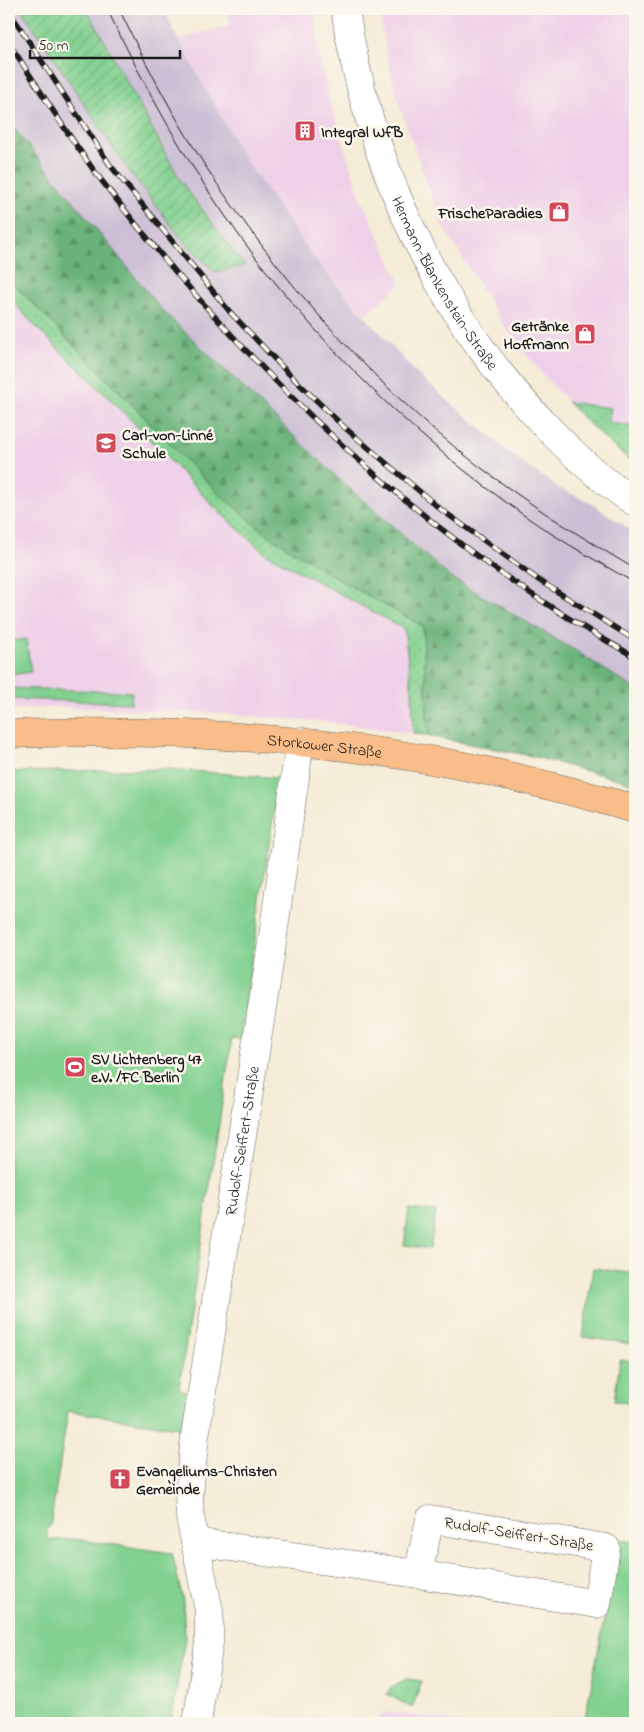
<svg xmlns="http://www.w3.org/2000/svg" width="644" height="1732" font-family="'Indie Flower',sans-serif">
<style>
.built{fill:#eed0e8}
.industrial{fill:#ccbed4}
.grass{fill:url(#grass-dots);stroke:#4f7656}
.forest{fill:url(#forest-firs);stroke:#42684b}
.park{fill:#82d190;stroke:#4f7656}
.garden{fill:url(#garden-furrows);stroke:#4f7656}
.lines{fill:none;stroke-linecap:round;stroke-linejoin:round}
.minor-casing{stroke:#68655d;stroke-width:29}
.major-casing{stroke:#68655d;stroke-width:29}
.minor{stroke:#fff;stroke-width:28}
.major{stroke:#f8bd89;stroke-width:28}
.tram{stroke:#1c1c1c;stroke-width:1}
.rail-casing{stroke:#1c1c1c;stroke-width:5.5}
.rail{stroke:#fbf7ec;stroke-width:4;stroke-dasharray:11;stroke-linecap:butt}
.labels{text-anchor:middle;stroke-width:5;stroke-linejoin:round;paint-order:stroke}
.poi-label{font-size:16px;font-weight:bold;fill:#1c1c1c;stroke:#fbf7ec;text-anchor:start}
.street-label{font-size:16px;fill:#1c1c1c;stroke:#fbf7ec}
</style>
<defs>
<pattern id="grass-dots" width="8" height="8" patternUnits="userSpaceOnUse" patternTransform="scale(1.25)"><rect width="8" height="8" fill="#82d190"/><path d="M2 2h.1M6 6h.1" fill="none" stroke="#70b37c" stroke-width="1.8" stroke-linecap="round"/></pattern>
<pattern id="forest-firs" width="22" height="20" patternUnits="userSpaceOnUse" patternTransform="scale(1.25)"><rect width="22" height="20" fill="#69b37a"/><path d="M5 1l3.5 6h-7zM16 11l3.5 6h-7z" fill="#569163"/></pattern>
<pattern id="garden-furrows" width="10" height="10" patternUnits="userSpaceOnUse" patternTransform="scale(1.25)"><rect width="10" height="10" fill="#82d190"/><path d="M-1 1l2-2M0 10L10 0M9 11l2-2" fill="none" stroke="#70b37c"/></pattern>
</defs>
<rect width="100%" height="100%" fill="#fbf7ec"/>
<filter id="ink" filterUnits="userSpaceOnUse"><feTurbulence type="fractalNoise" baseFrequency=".02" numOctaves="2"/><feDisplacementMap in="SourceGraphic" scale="10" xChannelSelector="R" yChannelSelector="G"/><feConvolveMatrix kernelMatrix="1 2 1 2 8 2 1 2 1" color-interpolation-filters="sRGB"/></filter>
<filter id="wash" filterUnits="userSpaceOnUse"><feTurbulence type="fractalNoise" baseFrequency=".0096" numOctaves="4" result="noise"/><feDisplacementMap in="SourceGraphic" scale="20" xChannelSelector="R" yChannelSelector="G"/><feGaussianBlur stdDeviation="1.12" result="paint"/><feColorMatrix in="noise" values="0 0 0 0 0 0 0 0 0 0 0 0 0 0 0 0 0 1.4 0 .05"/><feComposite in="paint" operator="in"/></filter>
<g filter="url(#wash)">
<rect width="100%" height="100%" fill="#f5ecd7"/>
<g class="built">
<path d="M227 9H313L322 68 329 99 361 199 360 200 361 203H363L401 283 365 315 318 264 244 158 178 39 231 25Z"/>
<path d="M379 9H635V464L588 424 541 373 505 327 442 225 400 107 387 58Z"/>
<path d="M9 226 403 610 412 692 413 733 327 722 213 713 56 707 9 710Z"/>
<path d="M388 1712 465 1723H377L380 1715Z"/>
</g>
<path class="industrial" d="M9 9H164L178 39 244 158 318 264 416 373 519 461 557 487 591 503 635 533V749L9 225Z"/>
<g class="grass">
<path d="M9 279 223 498 345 583 423 626 428 736 413 733 412 692 404 629 265 553 218 511 130 419 32 323 9 297Z"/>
<path d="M567 402 611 408 608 422 635 427V464L609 443Z"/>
</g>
<path class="forest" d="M9 122 162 310 338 478 450 577 576 651 635 689V784L531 756 428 736 423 626 345 583 272 538 223 498 9 279Z"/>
<g class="park">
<path d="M26 639 31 672 9 675V641Z"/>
<path d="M9 688 132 692 131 703 9 699Z"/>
<path d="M168 769 279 778 240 1039 232 1038 179 1389 189 1392 184 1429 68 1411 50 1527 46 1530 49 1540 74 1539 172 1553 183 1600 185 1638 171 1723H9V772Z"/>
<path d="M409 1209 436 1212 430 1249 404 1245Z"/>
<path d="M593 1268 635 1274V1322L632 1344 583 1337Z"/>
<path d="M620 1360 635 1362V1404L614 1401Z"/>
<path d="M616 1539 635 1542V1723H584L604 1621Z"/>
<path d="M406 1679 422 1681 412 1708 387 1694 391 1687Z"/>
</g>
<path class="garden" d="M21 9H87L180 180 244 266 215 272 180 237 124 164Z"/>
</g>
<g filter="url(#ink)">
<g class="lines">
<g class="minor-casing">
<g id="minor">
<path id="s1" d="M345 9C368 162 436 311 543 423 571 452 601 481 635 502"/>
<path d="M195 1542 418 1574 597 1604 606 1548 430 1519 418 1574"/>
<path id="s2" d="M197 1723 209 1643V1611L190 1517 189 1494 195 1436 270 957 300 741"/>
</g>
</g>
<g class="major-casing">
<g id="major">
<path id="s3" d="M9 734C156 728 303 736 448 763 511 775 573 791 635 809"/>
</g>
</g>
<use href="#minor" class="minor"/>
<use href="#major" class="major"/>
<g class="tram">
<path d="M107 9C133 62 161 116 193 167 274 297 382 412 507 503 547 533 591 558 635 583"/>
<path d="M119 9C152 77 189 146 234 208 312 317 406 417 517 494 555 521 595 545 635 569"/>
</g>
<g class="rail-casing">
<g id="rail">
<path d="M9 11 110 165 230 312 286 371 344 427 439 508 540 581 635 640"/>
<path d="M9 43C38 87 66 133 98 176 245 368 422 540 635 657"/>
</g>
</g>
<use href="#rail" class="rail"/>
</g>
</g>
<defs>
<g id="building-square" transform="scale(1.125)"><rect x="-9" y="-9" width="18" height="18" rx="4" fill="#d1495b" stroke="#fbf7ec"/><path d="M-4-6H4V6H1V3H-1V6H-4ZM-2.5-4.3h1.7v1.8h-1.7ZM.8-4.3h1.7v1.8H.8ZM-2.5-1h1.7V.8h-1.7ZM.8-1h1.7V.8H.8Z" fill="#fff"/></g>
<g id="shop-square" transform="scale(1.125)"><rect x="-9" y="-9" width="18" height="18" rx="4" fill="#d1495b" stroke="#fbf7ec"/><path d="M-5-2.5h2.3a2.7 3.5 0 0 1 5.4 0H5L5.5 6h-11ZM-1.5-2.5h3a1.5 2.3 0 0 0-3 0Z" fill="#fff"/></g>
<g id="school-square" transform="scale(1.125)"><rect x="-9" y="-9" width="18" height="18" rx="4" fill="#d1495b" stroke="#fbf7ec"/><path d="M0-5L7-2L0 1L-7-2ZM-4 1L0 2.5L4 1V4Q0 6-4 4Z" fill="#fff"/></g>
<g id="stadium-square" transform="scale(1.125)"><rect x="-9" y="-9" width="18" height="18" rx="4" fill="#d1495b" stroke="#fbf7ec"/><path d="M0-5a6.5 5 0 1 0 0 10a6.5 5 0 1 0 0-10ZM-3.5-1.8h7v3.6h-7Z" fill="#fff"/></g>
<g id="church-square" transform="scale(1.125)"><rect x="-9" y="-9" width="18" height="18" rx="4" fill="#d1495b" stroke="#fbf7ec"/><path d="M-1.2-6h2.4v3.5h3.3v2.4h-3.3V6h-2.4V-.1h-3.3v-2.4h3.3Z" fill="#fff"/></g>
</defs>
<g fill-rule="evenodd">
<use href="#building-square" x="305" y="131"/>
<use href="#shop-square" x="559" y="212"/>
<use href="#shop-square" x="585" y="334"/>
<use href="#school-square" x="106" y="443"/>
<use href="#stadium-square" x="75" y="1067"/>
<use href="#church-square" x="120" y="1479"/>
</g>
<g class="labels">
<g class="poi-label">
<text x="321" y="137">Integral WfB</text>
<text x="543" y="218" text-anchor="end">FrischeParadies</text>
<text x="569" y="331" text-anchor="end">Getränke<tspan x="569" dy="18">Hoffmann</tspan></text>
<text x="122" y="440">Carl-von-Linné<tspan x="122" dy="18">Schule</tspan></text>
<text x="91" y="1064">SV Lichtenberg 47<tspan x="91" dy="18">e.V. /FC Berlin</tspan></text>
<text x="136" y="1476">Evangeliums-Christen<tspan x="136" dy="18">Gemeinde</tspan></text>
</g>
<g class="street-label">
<text dy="6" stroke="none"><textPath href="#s1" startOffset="294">Hermann-Blankenstein-Straße</textPath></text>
<text dy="6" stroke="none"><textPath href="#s3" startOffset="316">Storkower Straße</textPath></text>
<text dy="6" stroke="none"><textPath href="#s2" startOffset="589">Rudolf-Seiffert-Straße</textPath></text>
<text transform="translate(519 1533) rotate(9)" y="6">Rudolf-Seiffert-Straße</text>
</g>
</g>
<rect width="644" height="1732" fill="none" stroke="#fbf7ec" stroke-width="30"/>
<path d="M30 50v8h150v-8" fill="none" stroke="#1c1c1c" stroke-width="2.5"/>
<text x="38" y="50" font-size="15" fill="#1c1c1c" stroke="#fbf7ec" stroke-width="4" paint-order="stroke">50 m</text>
</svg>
